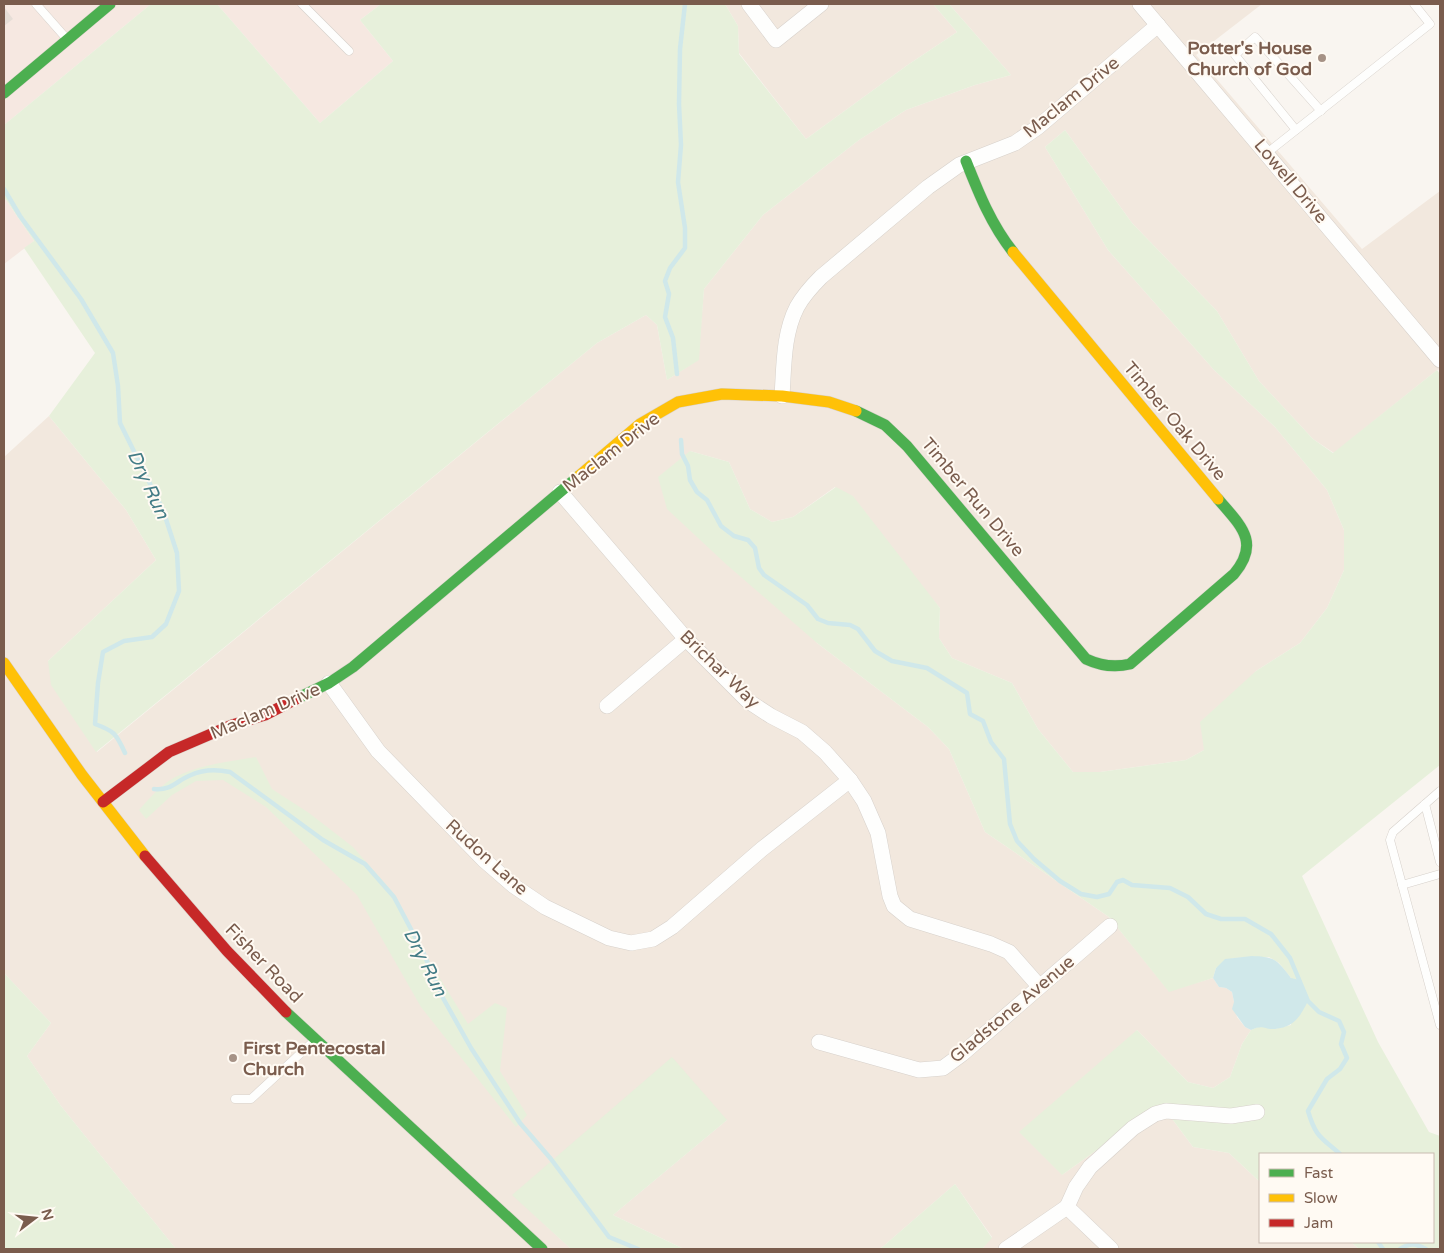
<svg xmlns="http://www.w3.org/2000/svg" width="1444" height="1253" font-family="'Varela Round',sans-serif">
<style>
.residential{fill:#f2e8de}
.commercial{fill:#f6e8e1}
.green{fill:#e7f0db}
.water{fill:#d0e8ea}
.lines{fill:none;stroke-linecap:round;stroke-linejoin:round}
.stream{stroke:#d0e8ea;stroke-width:4.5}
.building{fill:#e6ded7}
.lane-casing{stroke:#d7d1cb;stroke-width:9}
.street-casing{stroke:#d7d1cb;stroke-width:16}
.fast-casing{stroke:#d9d2cb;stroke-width:12}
.slow-casing{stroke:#d9d2cb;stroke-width:12}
.jam-casing{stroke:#d9d2cb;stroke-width:12}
.lane{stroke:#fefefd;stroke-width:8}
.street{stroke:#fefefd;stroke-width:15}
.fast{stroke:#4caf50;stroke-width:11}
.slow{stroke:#ffc107;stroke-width:11}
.jam{stroke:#c62828;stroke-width:11}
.poi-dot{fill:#a69286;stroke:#fffaf3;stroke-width:2}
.labels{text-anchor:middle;stroke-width:4;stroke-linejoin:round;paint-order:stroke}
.poi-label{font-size:18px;font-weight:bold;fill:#7a5c4d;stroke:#fffaf3;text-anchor:end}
.street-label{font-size:18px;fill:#7a5c4d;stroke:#fffaf3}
.water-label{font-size:19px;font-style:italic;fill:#437c86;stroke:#fffaf3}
</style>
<rect width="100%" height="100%" fill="#f9f5f0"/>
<g class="residential">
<path d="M725 4H933L957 32 909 64 806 139 739 53 738 26Z"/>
<path d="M949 4H1262L1196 55 1362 249 1440 191V369L1437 370 1334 453 1313 439 1259 381 1217 311 1132 223 1065 130 1045 147 1108 250 1214 370 1275 427 1327 490 1344 530V570L1327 608 1300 643 1256 671 1204 750 1186 760 1100 772H1073L1038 729 1012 683 952 658 939 638 940 608 835 487 793 517 772 522 750 509 729 462 690 451 817 643 928 727 949 749 985 832 1109 917 1169 991 1213 978 1219 987 1226 988 1232 992 1237 1017 1245 1027 1251 1030 1242 1044 1230 1077 1213 1088 1188 1082 1137 1030 1062 1175 1161 1104 1193 1147 1229 1153 1260 1182V1242H1351L1359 1249H982L992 1237 955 1184 880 1249H684L613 1215 727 1120 513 1195 571 1249H176L61 1106 27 1056 51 1023 4 973V457L49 416 126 510 156 560 48 661 97 752 597 343 646 315 657 325 667 380 698 360 704 289 763 215 859 140 906 110 975 85 1011 75Z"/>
</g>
<g class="commercial">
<path d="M4 4H151L4 125Z"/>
<path d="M217 4H381L360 20 393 61 320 123Z"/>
<path d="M4 197 34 241 4 264Z"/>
</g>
<g class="green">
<path d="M151 4H217L320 123 393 61 360 20 381 4H725L738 26 739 54 806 139 909 64 957 32 933 4H949L1011 75 975 85 906 110 859 140 763 215 704 289 699 360 667 380 657 325 646 315 597 343 96 752 51 685 48 661 156 560 126 510 49 416 95 353 24 248 34 241 4 197V125Z"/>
<path d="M1065 130 1132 223 1217 311 1259 381 1313 439 1333 453 1437 370 1440 374V765L1302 876 1378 1042 1429 1132 1440 1136V1249H1359L1351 1242H1433V1154H1260V1182L1229 1153 1193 1147 1161 1104 1062 1175 1019 1132 1137 1030 1188 1082 1213 1088 1230 1077 1242 1044 1251 1030 1260 1026 1274 1029 1291 1025V978L1279 963 1269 957 1233 958 1216 968 1213 978 1169 992 1109 917 985 832 949 749 928 727 817 643 727 565 667 509 658 477 690 451 729 462 750 509 772 522 793 517 836 487 853 496 940 608 939 638 952 658 1012 683 1038 729 1073 772H1100L1186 760 1204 750 1200 722 1256 671 1300 643 1327 608 1344 570V530L1327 490 1275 427 1214 370 1108 250 1045 147Z"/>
<path d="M256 757 272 789 309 813 353 847 391 890 430 962 468 1024 495 1003 507 1008 500 1071 527 1115 516 1127 421 1007 357 895 266 807 223 780 196 781 172 795 146 819 139 810C146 802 153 794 161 787 184 766 226 762 256 757Z"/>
<path d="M4 973 51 1023 27 1056 61 1106 176 1249H4Z"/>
<path d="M672 1057 727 1120 613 1215 684 1249H571L512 1195Z"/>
<path d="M955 1184 992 1238 982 1249H880Z"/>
</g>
<path class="water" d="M1252 956C1276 957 1277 960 1291 978L1300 980 1308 1001C1300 1017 1294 1027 1275 1029 1264 1030 1264 1024 1251 1030L1245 1027 1232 1009 1234 1002 1232 992 1226 988 1219 987 1213 978 1216 968 1225 959Z"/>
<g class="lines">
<g class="stream">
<path d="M4 189 20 216 81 299 113 353 118 386 120 423 163 510 177 553 179 591 166 624 152 637 124 641 103 652 98 683 95 724C114 731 116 733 125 753"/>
<path d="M677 374 673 338 665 317 669 294 665 281 670 268 685 248V228L678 182 681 145 679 104 680 49 685 4"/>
<path d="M681 440 682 454 688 466 690 480 697 492 707 500 721 526 734 536 748 540 755 548 759 568 764 575 807 605 818 619 828 623 850 625 858 629 875 651 892 661 927 668 967 693 970 714 983 721 991 742 1004 759 1010 824 1017 841 1034 859 1060 881 1081 894 1097 897 1109 894 1117 882 1123 880 1132 885 1170 888 1188 897 1206 914 1221 919H1245L1271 934 1290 958 1308 1001 1319 1012 1339 1021 1344 1032 1341 1044 1347 1058 1340 1069 1327 1079 1308 1111C1316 1138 1321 1137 1340 1154"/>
<path d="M154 789C171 791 176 781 191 775 204 769 216 769 230 772L323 840 365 864 394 897 423 952 443 998 471 1048 520 1123 551 1159 609 1237 638 1249"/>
<path d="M1378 1242 1383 1249"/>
<path d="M1400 1249C1411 1242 1416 1244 1426 1249"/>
</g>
</g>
<path class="building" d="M4 7 13 19 4 26Z"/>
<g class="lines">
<g class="lane-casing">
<g id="lane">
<path d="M36 4 66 38"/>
<path d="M302 4 349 51"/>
<path d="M1296 130 1235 55 1255 37 1321 111"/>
<path d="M1267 153 1430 24 1414 4"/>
<path d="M1440 791 1393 832 1390 840 1440 1025"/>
<path d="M1425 804 1440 862"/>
<path d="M1402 885 1440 874"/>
<path d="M235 1099H251L314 1041"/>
</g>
</g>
<g class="street-casing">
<g id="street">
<path d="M749 4 776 40 821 4"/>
<path d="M1140 4 1440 360"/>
<path d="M782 396C784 368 783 334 797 307 803 296 812 286 821 277L928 187 959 165 1015 143 1038 127 1158 25"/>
<path d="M560 492 686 639 748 701 771 716 802 732 825 752 850 780 864 801 878 833 890 896 894 906 910 919 991 944 1009 952 1039 986"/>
<path d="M329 683 378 751 484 860 514 886 545 907 609 938 631 943 653 939 672 927 762 849 850 780"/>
<path d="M607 706 686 639"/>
<path d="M819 1042 919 1070 943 1068 962 1054 1110 926"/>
<path d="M1067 1207 1076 1187 1090 1167 1133 1128 1155 1114 1166 1111 1231 1116 1257 1112"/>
<path d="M1067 1207 1111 1249"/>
<path d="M1006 1249 1067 1207"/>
</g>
</g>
<g class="fast-casing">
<g id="fast">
<path d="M4 93 110 4"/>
<path d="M966 161C979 194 991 224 1013 252"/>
<path d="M856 411 885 425 907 446 1086 659C1101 666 1114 668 1130 664L1234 574C1261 542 1240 525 1218 499"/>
<path d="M298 698 329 683 353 667 579 476"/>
<path d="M286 1012 542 1249"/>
</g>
</g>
<g class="slow-casing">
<g id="slow">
<path d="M1013 252 1218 499"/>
<path d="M579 476 640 424 678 402 722 394 782 396 829 402 856 411"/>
<path d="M4 663 82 775 145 856"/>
</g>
</g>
<g class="jam-casing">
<g id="jam">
<path d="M103 802 169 752 232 725 265 715 298 698"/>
<path d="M145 856 227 951 286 1012"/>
</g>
</g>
<use href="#lane" class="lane"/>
<use href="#street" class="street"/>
<use href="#fast" class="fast"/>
<use href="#slow" class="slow"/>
<use href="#jam" class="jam"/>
</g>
<g class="poi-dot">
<circle cx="1322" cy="58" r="5"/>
<circle cx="233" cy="1058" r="5"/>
</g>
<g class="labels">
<g class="poi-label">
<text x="1312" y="54">Potter's House<tspan x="1312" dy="21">Church of God</tspan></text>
<text x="243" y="1054" text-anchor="start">First Pentecostal<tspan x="243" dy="21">Church</tspan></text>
</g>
<g class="street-label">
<text transform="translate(1071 97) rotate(-39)" y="6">Maclam Drive</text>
<text transform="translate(1291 181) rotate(50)" y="6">Lowell Drive</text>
<text transform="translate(1175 421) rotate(50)" y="6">Timber Oak Drive</text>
<text transform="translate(611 452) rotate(-38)" y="6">Maclam Drive</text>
<text transform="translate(973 497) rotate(50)" y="6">Timber Run Drive</text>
<text transform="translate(720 669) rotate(44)" y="6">Brichar Way</text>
<text transform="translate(265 711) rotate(-23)" y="6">Maclam Drive</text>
<text transform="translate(487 857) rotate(42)" y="6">Rudon Lane</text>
<text transform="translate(264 963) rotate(46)" y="6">Fisher Road</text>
<text transform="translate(1012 1009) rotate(-40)" y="6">Gladstone Avenue</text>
</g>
<g class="water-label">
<text transform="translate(149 484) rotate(65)" y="7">Dry Run</text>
<text transform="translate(426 962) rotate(63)" y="7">Dry Run</text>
</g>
</g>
<rect width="1444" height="1253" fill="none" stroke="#7a5c4d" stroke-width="10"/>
<rect x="1259" y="1153" width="175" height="90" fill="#fffaf3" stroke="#cabbb1"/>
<rect x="1269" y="1169" width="25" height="8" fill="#4caf50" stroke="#cabbb1"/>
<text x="1304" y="1178" font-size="15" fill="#7a5c4d">Fast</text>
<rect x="1269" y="1194" width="25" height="8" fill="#ffc107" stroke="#cabbb1"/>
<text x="1304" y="1203" font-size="15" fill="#7a5c4d">Slow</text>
<rect x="1269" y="1219" width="25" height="8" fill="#c62828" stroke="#cabbb1"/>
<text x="1304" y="1228" font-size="15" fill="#7a5c4d">Jam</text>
<g transform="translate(35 1218) rotate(74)" stroke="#fffaf3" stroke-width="4" paint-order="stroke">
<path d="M0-4L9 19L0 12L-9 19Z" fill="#7a5c4d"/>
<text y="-8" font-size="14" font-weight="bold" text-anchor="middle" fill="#7a5c4d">N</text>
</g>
</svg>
